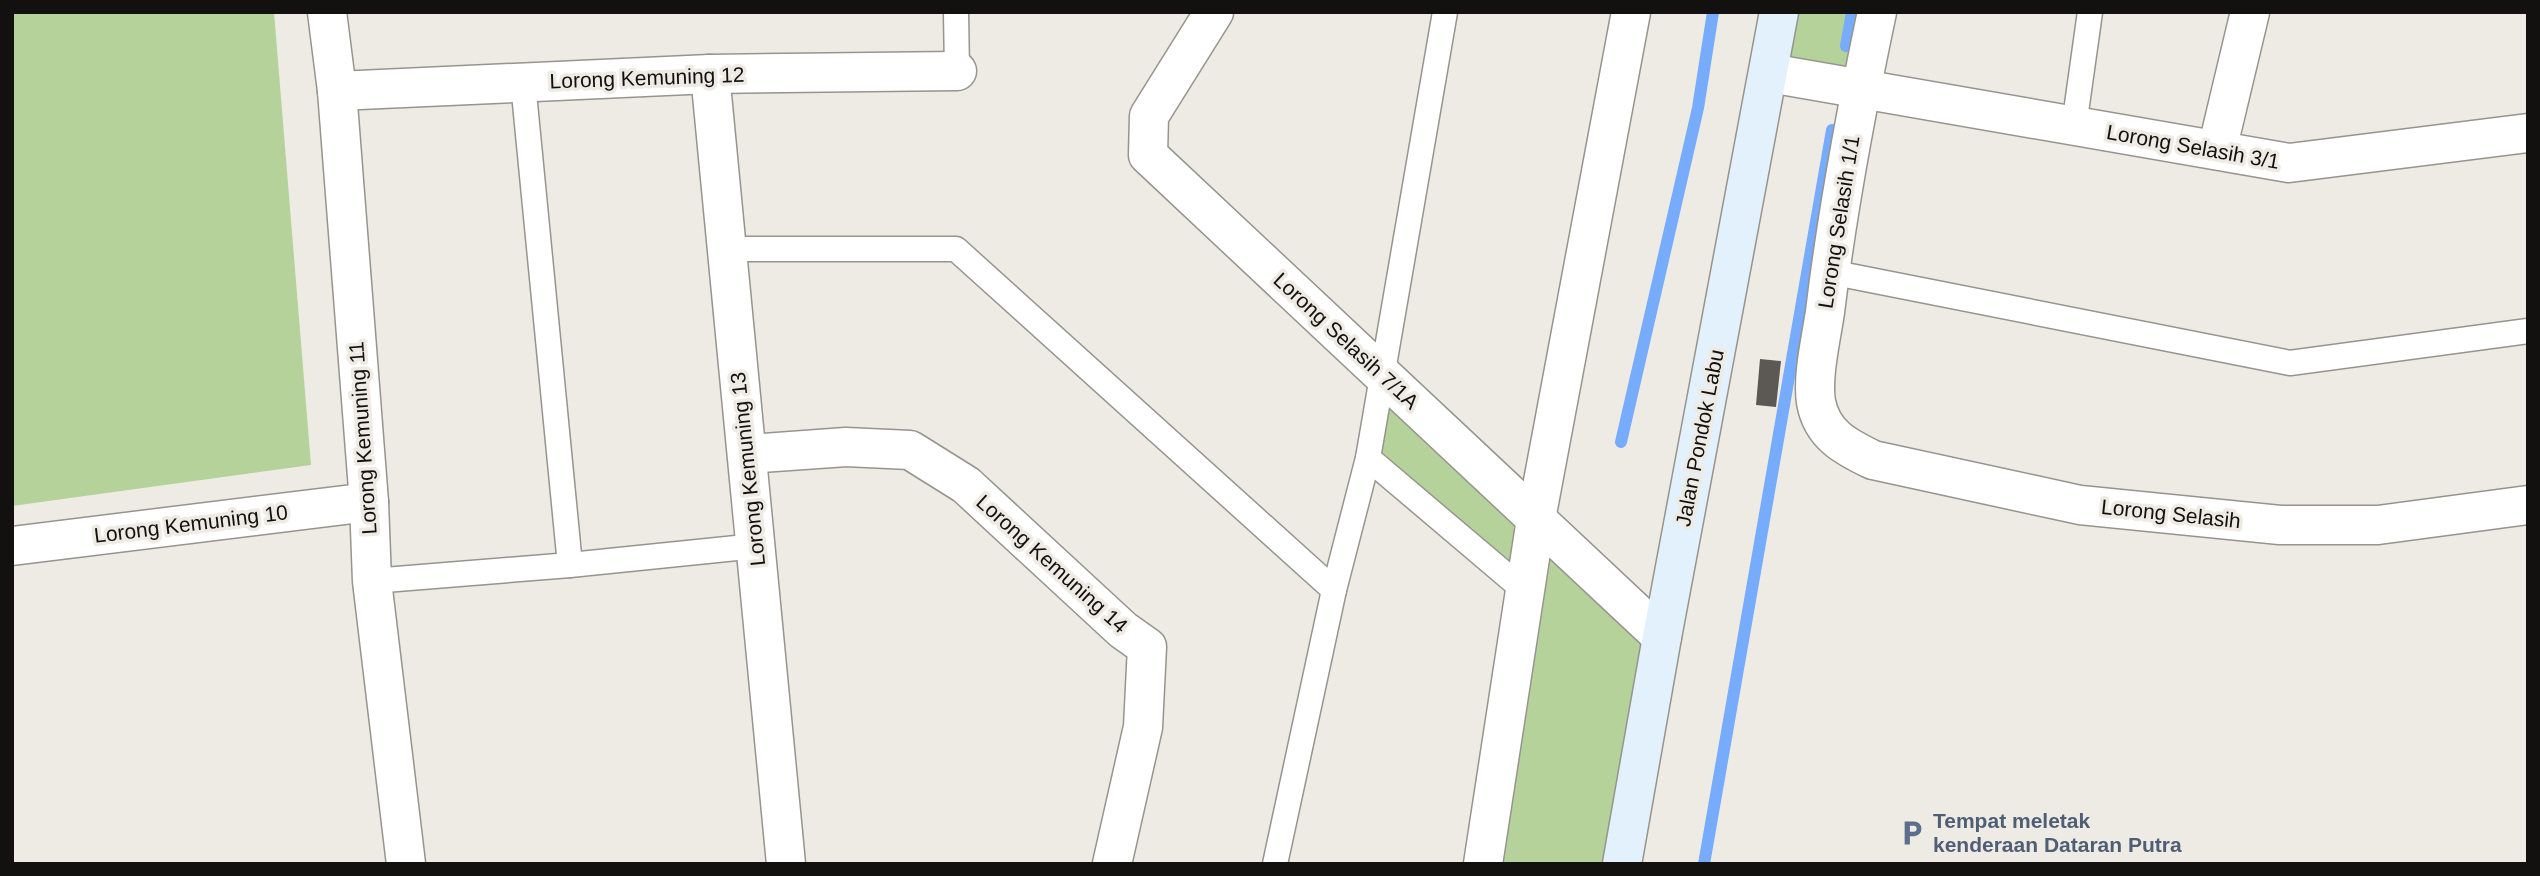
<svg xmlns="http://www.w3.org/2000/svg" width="2540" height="876" font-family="Helvetica,sans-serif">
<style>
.green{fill:#b6d29b}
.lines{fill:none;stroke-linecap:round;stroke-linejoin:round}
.stream{stroke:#76acfb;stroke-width:12}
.building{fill:#5c5955}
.lane-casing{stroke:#96948e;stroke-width:27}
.street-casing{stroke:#96948e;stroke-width:41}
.secondary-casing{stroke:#96948e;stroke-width:41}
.lane{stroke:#fff;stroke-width:24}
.street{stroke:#fff;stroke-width:38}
.secondary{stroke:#e3f1fc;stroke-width:38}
.labels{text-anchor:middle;stroke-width:7;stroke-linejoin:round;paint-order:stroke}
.street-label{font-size:21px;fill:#12110f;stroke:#eeebe5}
.service-label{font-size:21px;font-weight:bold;fill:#4e5e75;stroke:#eeebe5;text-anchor:start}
</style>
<rect width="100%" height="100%" fill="#eeebe5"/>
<g class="green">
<path d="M12 12H274L311 465 12 506Z"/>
<path d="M1779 12H1877L1860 90 1769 73Z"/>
<path d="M1383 376 1662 637 1622 864H1483L1525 591 1368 458Z"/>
</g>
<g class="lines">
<g class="stream">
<path d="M1846 46 1852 12"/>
<path d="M1621 442 1698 108 1713 12"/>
<path d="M1704 864 1832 130"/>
</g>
</g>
<path class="building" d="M1760 359 1781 361 1776 407 1756 405Z"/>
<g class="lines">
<g class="lane-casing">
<g id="lane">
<path d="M956 12 957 71"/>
<path d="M523 83 570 565"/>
<path d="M2074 126 2090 12"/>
<path d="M725 249H956L1334 590"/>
<path d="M1830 272 2290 363 2528 331"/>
<path d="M1368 458 1525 591"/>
<path d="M372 581 570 565 756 546"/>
<path d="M1275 864 1334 590 1368 458 1445 12"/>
</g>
</g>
<g class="street-casing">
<g id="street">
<path d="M327 12 337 91 369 502 372 581 406 864"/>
<path d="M1214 12 1149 116 1148 155 1662 637"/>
<path d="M1877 12C1856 111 1837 212 1825 312 1821 339 1812 376 1816 402 1822 435 1846 447 1873 460L2080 505 2280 525H2378L2528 505"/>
<path d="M1769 73 2289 163 2528 133"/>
<path d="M710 74 786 864"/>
<path d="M337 91 710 74 957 71"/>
<path d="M2217 150 2250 12"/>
<path d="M747 454 846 447 910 450 966 485 1123 630 1147 647 1143 727 1112 864"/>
<path d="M12 546 369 502"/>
<path d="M1483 864 1536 519 1631 12"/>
</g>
</g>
<g class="secondary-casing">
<path id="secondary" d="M1622 864 1662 637 1779 12"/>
</g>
<use href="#lane" class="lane"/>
<use href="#street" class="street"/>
<use href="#secondary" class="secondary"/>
</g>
<defs>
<g id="parking-bare" transform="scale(2.1)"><path d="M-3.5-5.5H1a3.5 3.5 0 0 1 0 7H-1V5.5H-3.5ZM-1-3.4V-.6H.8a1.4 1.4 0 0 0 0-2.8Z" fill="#5c6f8a" stroke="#eeebe5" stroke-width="2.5" paint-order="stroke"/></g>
</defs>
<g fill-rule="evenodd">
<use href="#parking-bare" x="1912" y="833"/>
</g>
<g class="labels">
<g class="street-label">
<text transform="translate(647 78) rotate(-2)" y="7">Lorong Kemuning 12</text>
<text transform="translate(2193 147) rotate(10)" y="7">Lorong Selasih 3/1</text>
<text transform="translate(1839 222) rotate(-81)" y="7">Lorong Selasih 1/1</text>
<text transform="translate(1346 341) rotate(43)" y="7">Lorong Selasih 7/1A</text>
<text transform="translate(363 438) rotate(-94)" y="7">Lorong Kemuning 11</text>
<text transform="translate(1700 438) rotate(-79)" y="7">Jalan Pondok Labu</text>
<text transform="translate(748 469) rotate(-96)" y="7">Lorong Kemuning 13</text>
<text transform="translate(2171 514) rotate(6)" y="7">Lorong Selasih</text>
<text transform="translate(191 524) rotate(-7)" y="7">Lorong Kemuning 10</text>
<text transform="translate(1052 564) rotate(42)" y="7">Lorong Kemuning 14</text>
</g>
<g class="service-label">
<text x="1933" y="828">Tempat meletak<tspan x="1933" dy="24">kenderaan Dataran Putra</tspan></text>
</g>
</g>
<rect width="2540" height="876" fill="none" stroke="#12110f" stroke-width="28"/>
</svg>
